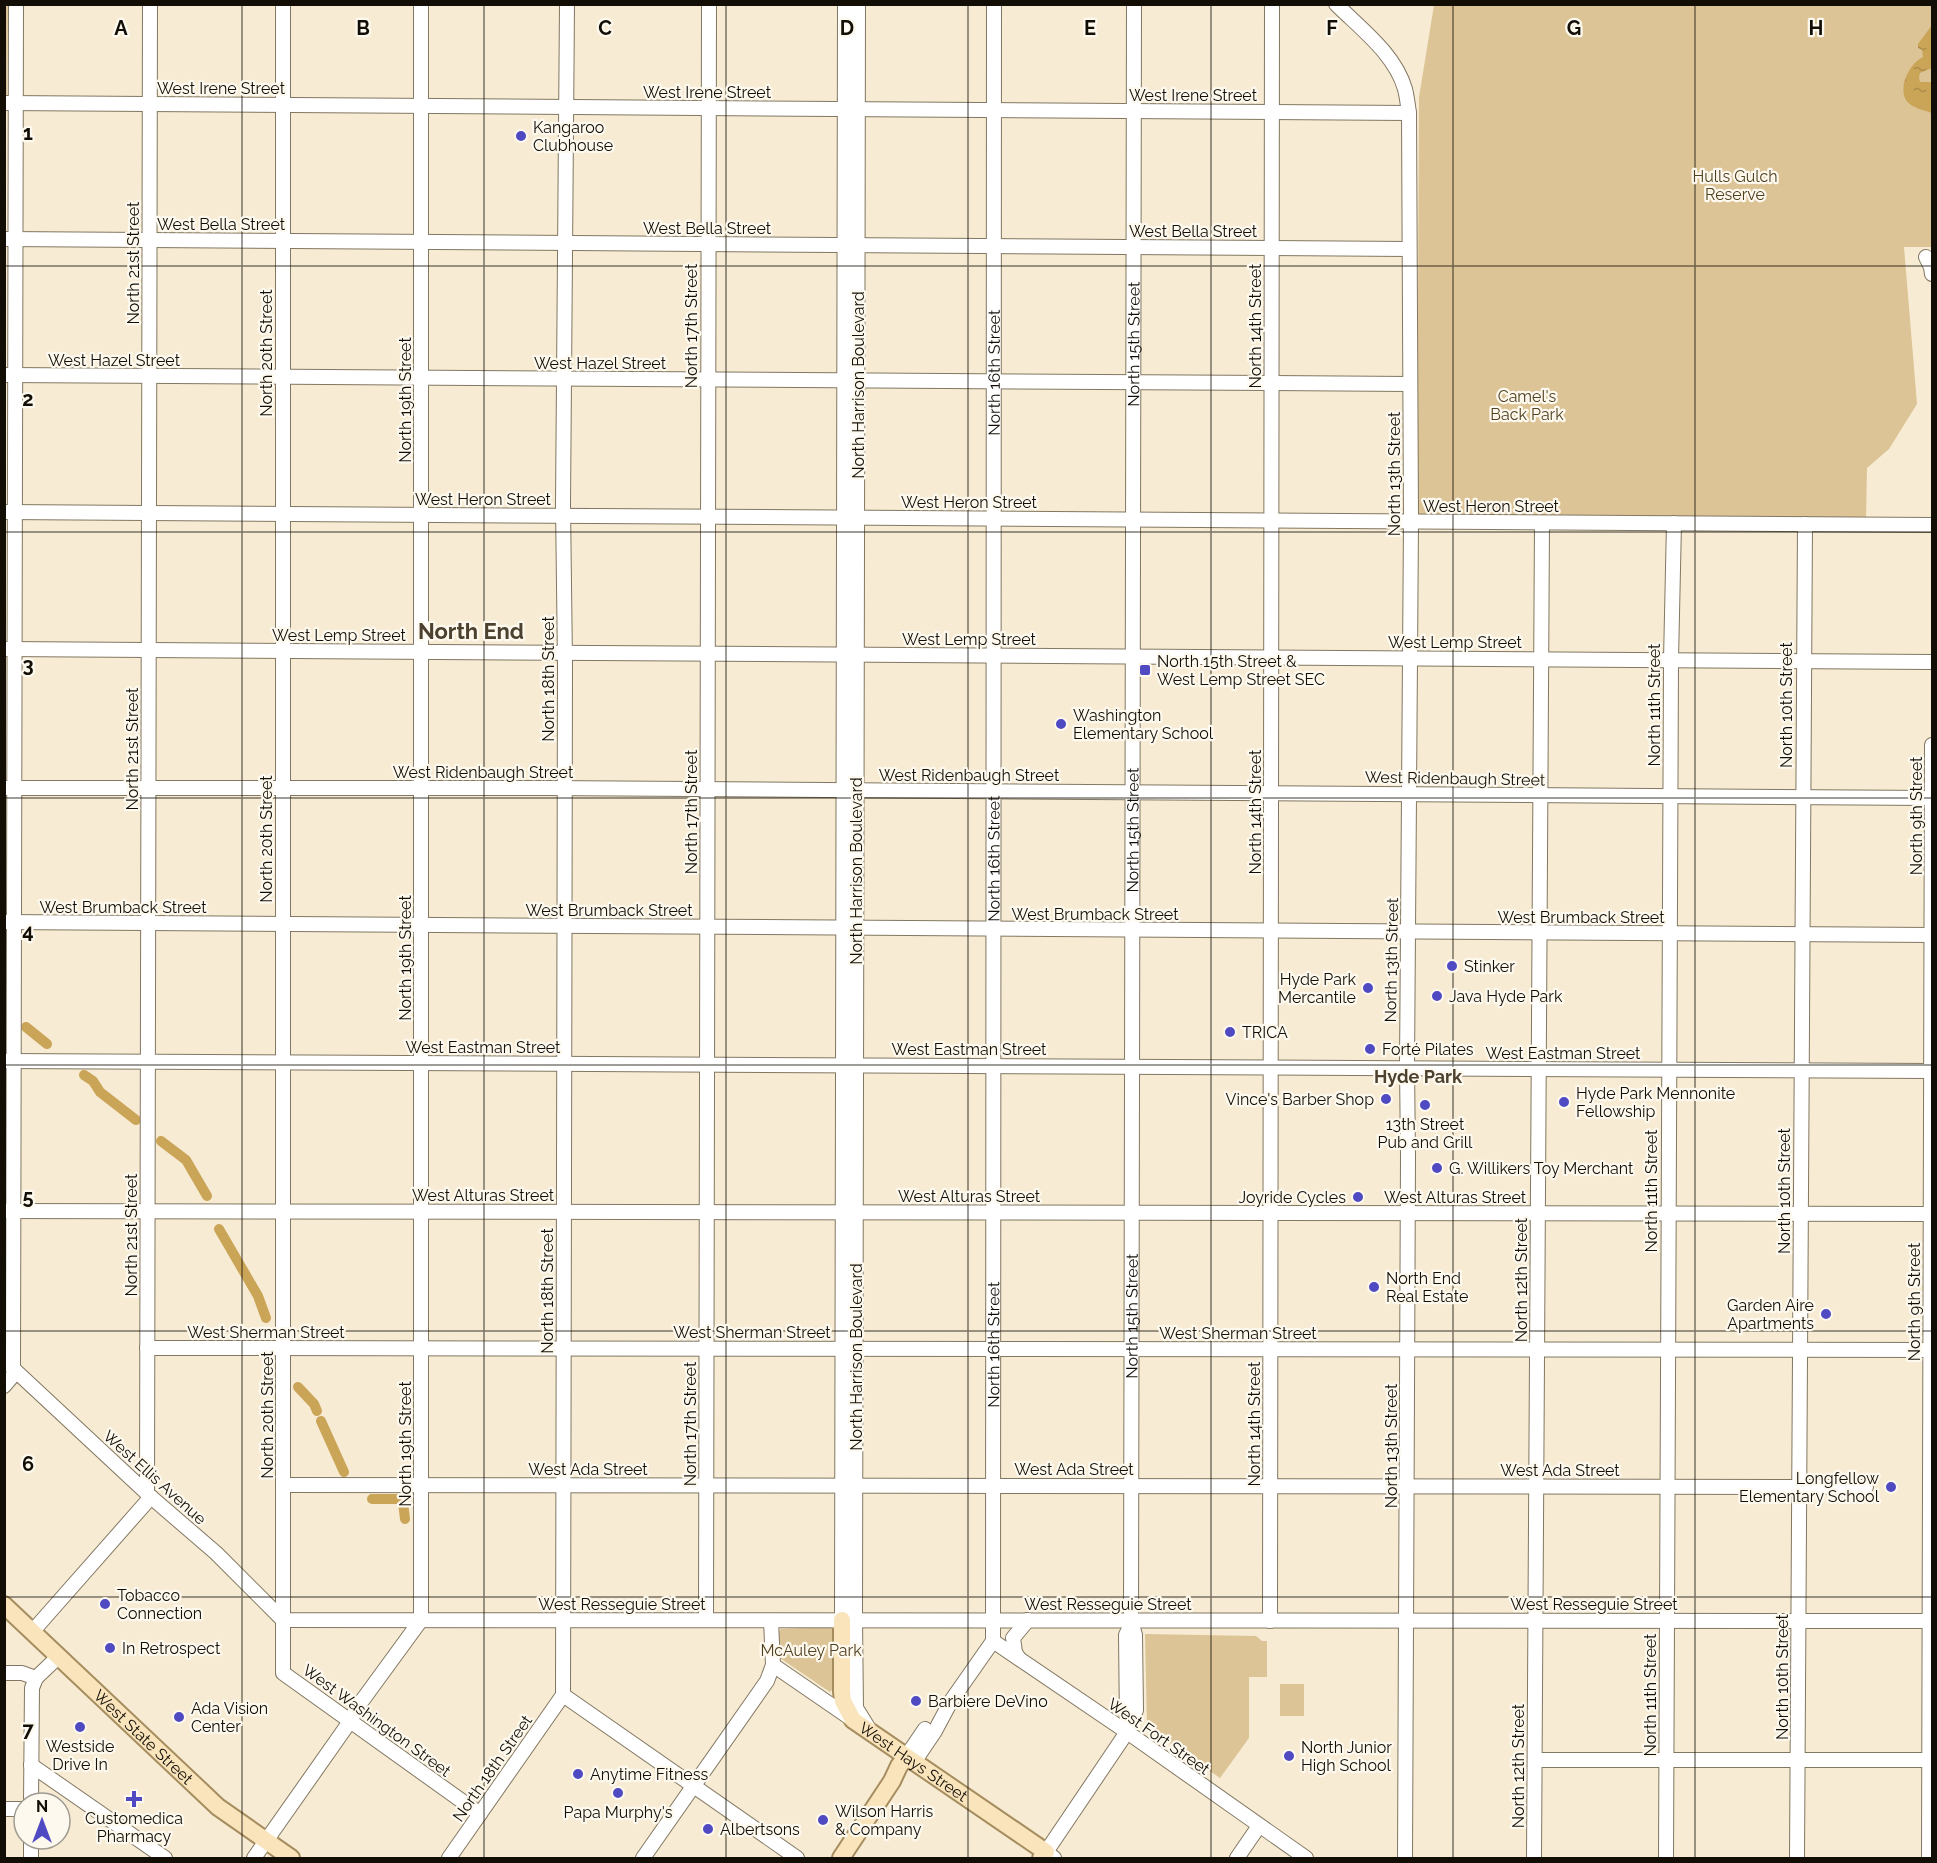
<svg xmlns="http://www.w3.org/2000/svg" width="1937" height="1863" font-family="Raleway,sans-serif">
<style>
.green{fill:#dcc497}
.water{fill:url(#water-ripples)}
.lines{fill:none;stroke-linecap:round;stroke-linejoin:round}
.canal{stroke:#caa457;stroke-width:10}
.minor-casing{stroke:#827762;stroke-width:16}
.major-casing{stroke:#a68d5f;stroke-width:20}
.minor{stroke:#fff;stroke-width:14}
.major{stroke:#f9e4bc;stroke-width:16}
.grid{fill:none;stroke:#120e06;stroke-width:1.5;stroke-opacity:0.55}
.poi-dot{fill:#4f4ac1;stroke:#fef9ef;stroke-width:2}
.labels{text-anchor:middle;stroke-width:4.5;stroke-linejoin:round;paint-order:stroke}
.street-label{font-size:16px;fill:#120e06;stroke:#fef9ef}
.poi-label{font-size:16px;fill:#120e06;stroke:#fef9ef;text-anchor:start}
.park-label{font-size:16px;fill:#51401f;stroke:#fef9ef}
.neighbourhood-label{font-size:18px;font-weight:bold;fill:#4c412e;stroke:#fef9ef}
.district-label{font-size:22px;font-weight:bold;fill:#4c412e;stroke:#fef9ef}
.grid-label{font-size:20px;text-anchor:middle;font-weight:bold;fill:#120e06;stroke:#fef9ef;stroke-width:4.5;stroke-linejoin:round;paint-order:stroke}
</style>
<defs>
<pattern id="water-ripples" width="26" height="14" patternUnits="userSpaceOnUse" patternTransform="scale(1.5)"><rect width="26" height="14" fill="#caa457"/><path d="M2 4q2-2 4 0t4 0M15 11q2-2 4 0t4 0" fill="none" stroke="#ac8c4a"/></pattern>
</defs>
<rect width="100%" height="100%" fill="#f7ebd3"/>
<g class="green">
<path d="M8 4 7 99H5L4 5Z"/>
<path d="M1434 5H1932V247H1904L1917 404 1889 449 1867 468 1866 519 1417 516 1419 97Z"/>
<path d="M830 1627 835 1630 834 1688 830 1692 774 1654 775 1636 781 1629Z"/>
<path d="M1145 1634 1256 1636 1262 1641H1267V1677H1249V1738L1220 1778 1147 1727Z"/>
<rect x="1280" y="1684" width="24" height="32"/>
</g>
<path class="water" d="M1932 25V68L1920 73 1919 77 1920 82H1932V113C1924 110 1911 108 1906 100 1898 86 1910 63 1923 57L1922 50 1918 48V44Z"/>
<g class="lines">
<g class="canal">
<path d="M26 1027 47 1044"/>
<path d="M84 1075 93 1081 100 1092 136 1120"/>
<path d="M161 1141 186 1160 207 1196"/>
<path d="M219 1229 258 1296 266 1318"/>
<path d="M298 1387 314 1404 317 1411"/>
<path d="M321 1421 344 1472"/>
<path d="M372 1499H399L403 1502 405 1519"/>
</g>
<g class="minor-casing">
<g id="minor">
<path d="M283 4V1673L480 1814"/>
<path d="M858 4 855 1620 856 1708 869 1729"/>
<path d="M1336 4C1361 29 1395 54 1405 89 1407 97 1408 106 1409 113L1411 522 1407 1067 1408 1157 1405 1858"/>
<path d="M4 103 1409 113"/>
<path d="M4 239 1409 249"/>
<path d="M1926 257 1931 267 1932 274"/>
<path d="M4 375 1410 384"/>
<path d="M4 512 1932 525"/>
<path d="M4 649 1932 662"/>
<path d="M4 788H548L1932 798"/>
<path d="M4 922 1932 935"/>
<path d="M4 1061 1932 1071"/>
<path d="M4 1211 1932 1214"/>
<path d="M147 1348 1932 1350"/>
<path d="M4 1360 151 1497 216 1553 283 1620 1932 1621"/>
<path d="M13 1368 16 4"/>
<path d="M4 1386 16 1372"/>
<path d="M283 1485 1866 1487"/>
<path d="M147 1493 150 4"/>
<path d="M706 1620 709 4"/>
<path d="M842 1620 845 4"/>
<path d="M1270 1621 1272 4"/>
<path d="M32 1632 151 1497"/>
<path d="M993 1641 1127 1732 1306 1858"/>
<path d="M1018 1657 1015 1652 1013 1638 1028 1620"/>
<path d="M773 1665 853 1720"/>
<path d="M4 1673H22L36 1678"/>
<path d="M563 1695 797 1858"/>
<path d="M1127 1725 1126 1635 1128 1631"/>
<path d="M906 1757 925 1729"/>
<path d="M1535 1760H1932"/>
<path id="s1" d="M914 1762 935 1731 951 1701 993 1641 994 4"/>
<path d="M31 1765 165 1858"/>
<path d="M31 1803 32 1688 36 1678 58 1657"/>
<path d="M4 1809H24"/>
<path d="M31 1839V1858"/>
<path d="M254 1858 351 1720 356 1709 421 1620V4"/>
<path d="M449 1858 563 1695 565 663 563 505 567 4"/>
<path d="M643 1858 767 1681 773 1665 771 1621"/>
<path id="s2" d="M1054 1858 1046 1852 1127 1732 1136 1710 1135 1635 1131 1621 1134 4"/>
<path d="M1237 1858 1259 1826"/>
<path d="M1534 1858 1542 523"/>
<path d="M1666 1858 1671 660 1674 523"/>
<path d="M1797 1858 1805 524"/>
<path d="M1929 1858 1932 745"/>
</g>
</g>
<g class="major-casing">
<g id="major">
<path id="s3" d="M4 1605 218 1807 291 1858"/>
<path id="s4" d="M842 1620V1692L843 1701 853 1720 1046 1852 1041 1858"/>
<path d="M841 1858 892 1781 899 1766 906 1757"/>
</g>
</g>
<use href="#minor" class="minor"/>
<use href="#major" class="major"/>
</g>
<path class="grid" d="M242 4V1858M484 4V1858M726 4V1858M968 4V1858M1211 4V1858M1453 4V1858M1695 4V1858M4 266H1932M4 532H1932M4 798H1932M4 1065H1932M4 1331H1932M4 1597H1932"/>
<g class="poi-dot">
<circle cx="521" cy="136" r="6"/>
<rect x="1139" y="664" width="12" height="12" rx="3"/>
<circle cx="1061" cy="724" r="6"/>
<circle cx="1452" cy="966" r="6"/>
<circle cx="1368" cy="988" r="6"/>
<circle cx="1437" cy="996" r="6"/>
<circle cx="1230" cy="1032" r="6"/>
<circle cx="1370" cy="1049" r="6"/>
<circle cx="1386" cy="1099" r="6"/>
<circle cx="1564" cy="1102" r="6"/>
<circle cx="1425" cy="1105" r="6"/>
<circle cx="1437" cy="1168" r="6"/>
<circle cx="1358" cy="1197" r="6"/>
<circle cx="1374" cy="1287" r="6"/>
<circle cx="1826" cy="1314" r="6"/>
<circle cx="1891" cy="1487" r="6"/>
<circle cx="105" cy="1604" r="6"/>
<circle cx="110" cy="1648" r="6"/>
<circle cx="916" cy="1701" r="6"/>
<circle cx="179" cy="1717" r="6"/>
<circle cx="80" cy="1727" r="6"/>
<circle cx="1289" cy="1756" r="6"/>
<circle cx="578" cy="1774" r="6"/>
<circle cx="618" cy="1793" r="6"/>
<path d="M131 1790h6v6h6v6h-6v6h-6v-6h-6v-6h6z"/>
<circle cx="823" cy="1820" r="6"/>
<circle cx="708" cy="1829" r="6"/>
</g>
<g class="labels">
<g class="street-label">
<text x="221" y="94">West Irene Street</text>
<text x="707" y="98">West Irene Street</text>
<text x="1193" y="101">West Irene Street</text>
<text x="221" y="230">West Bella Street</text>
<text x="707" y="234">West Bella Street</text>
<text x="1193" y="237">West Bella Street</text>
<text transform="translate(133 263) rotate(-90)" y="6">North 21st Street</text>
<text transform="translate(691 326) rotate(-90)" y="6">North 17th Street</text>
<text transform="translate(1255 326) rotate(-90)" y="6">North 14th Street</text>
<text dy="6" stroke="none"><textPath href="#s2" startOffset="1545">North 15th Street</textPath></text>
<text transform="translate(266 353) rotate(-90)" y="6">North 20th Street</text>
<text x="114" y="366">West Hazel Street</text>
<text x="600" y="369">West Hazel Street</text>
<text dy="6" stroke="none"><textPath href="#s1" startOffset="1413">North 16th Street</textPath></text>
<text transform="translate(858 385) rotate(-90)" y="6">North Harrison Boulevard</text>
<text transform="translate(405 400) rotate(-90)" y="6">North 19th Street</text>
<text transform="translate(1394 474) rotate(-90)" y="6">North 13th Street</text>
<text x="483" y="505">West Heron Street</text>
<text x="969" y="508">West Heron Street</text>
<text x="1491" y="512">West Heron Street</text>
<text x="339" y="641">West Lemp Street</text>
<text x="969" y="645">West Lemp Street</text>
<text x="1455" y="648">West Lemp Street</text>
<text transform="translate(548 679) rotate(-90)" y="6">North 18th Street</text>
<text transform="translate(1654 705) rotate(-90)" y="6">North 11th Street</text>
<text transform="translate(1786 705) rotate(-90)" y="6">North 10th Street</text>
<text transform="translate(132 749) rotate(-90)" y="6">North 21st Street</text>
<text x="483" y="778">West Ridenbaugh Street</text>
<text x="969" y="781">West Ridenbaugh Street</text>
<text transform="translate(1455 778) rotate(1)" y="6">West Ridenbaugh Street</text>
<text transform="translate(691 812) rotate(-90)" y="6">North 17th Street</text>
<text transform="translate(1255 812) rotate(-90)" y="6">North 14th Street</text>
<text transform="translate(1916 816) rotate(-90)" y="6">North 9th Street</text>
<text dy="6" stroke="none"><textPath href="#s2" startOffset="1059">North 15th Street</textPath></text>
<text transform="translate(266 839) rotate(-90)" y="6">North 20th Street</text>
<text dy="6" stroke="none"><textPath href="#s1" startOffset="927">North 16th Street</textPath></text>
<text transform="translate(856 871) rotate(-90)" y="6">North Harrison Boulevard</text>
<text x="123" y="913">West Brumback Street</text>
<text x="609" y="916">West Brumback Street</text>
<text x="1095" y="920">West Brumback Street</text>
<text x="1581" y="923">West Brumback Street</text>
<text transform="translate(405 958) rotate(-90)" y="6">North 19th Street</text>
<text transform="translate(1391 960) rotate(-89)" y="6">North 13th Street</text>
<text x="483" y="1053">West Eastman Street</text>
<text x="969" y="1055">West Eastman Street</text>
<text x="1563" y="1059">West Eastman Street</text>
<text transform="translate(1651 1191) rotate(-90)" y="6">North 11th Street</text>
<text transform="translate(1784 1191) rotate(-90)" y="6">North 10th Street</text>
<text x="483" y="1201">West Alturas Street</text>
<text x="969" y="1202">West Alturas Street</text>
<text x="1455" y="1203">West Alturas Street</text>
<text transform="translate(131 1235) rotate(-90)" y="6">North 21st Street</text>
<text transform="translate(1521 1280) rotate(-90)" y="6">North 12th Street</text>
<text transform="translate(547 1291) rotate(-90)" y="6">North 18th Street</text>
<text transform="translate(1914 1302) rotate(-90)" y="6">North 9th Street</text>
<text dy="6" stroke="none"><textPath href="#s2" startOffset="573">North 15th Street</textPath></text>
<text x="266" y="1338">West Sherman Street</text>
<text x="752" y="1338">West Sherman Street</text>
<text x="1238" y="1339">West Sherman Street</text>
<text dy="6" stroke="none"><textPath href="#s1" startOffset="441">North 16th Street</textPath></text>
<text transform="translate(856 1357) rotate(-90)" y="6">North Harrison Boulevard</text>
<text transform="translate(267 1415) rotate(-90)" y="6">North 20th Street</text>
<text transform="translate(690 1424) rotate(-90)" y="6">North 17th Street</text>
<text transform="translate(1254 1424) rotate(-90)" y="6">North 14th Street</text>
<text transform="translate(405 1444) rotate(-90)" y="6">North 19th Street</text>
<text transform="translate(1391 1446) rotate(-90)" y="6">North 13th Street</text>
<text x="588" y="1475">West Ada Street</text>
<text x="1074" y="1475">West Ada Street</text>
<text x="1560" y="1476">West Ada Street</text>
<text transform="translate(155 1477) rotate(42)" y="6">West Ellis Avenue</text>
<text x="622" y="1610">West Resseguie Street</text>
<text x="1108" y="1610">West Resseguie Street</text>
<text x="1594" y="1610">West Resseguie Street</text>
<text transform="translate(1782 1677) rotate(-90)" y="6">North 10th Street</text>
<text transform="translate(1650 1695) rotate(-90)" y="6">North 11th Street</text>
<text transform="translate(377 1720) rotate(36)" y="6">West Washington Street</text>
<text transform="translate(1159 1736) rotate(35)" y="6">West Fort Street</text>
<text dy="6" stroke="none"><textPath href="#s3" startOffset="192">West State Street</textPath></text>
<text dy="6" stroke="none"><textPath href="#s4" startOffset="176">West Hays Street</textPath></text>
<text transform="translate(1518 1766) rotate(-90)" y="6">North 12th Street</text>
<text transform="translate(492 1768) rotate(-55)" y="6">North 18th Street</text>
</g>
<g class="poi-label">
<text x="533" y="133">Kangaroo<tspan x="533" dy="18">Clubhouse</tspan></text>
<text x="1157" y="667">North 15th Street &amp;<tspan x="1157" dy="18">West Lemp Street SEC</tspan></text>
<text x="1073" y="721">Washington<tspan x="1073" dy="18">Elementary School</tspan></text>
<text x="1464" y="972">Stinker</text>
<text x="1356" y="985" text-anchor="end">Hyde Park<tspan x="1356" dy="18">Mercantile</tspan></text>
<text x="1449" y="1002">Java Hyde Park</text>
<text x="1242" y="1038">TRICA</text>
<text x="1382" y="1055">Forté Pilates</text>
<text x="1576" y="1099">Hyde Park Mennonite<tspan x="1576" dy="18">Fellowship</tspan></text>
<text x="1374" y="1105" text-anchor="end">Vince's Barber Shop</text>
<text x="1425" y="1130" text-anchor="middle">13th Street<tspan x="1425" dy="18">Pub and Grill</tspan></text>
<text x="1449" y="1174">G. Willikers Toy Merchant</text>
<text x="1346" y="1203" text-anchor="end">Joyride Cycles</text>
<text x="1386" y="1284">North End<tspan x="1386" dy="18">Real Estate</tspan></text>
<text x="1814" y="1311" text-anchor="end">Garden Aire<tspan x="1814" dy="18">Apartments</tspan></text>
<text x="1879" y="1484" text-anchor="end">Longfellow<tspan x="1879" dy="18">Elementary School</tspan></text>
<text x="117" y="1601">Tobacco<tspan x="117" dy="18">Connection</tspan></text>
<text x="122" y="1654">In Retrospect</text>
<text x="928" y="1707">Barbiere DeVino</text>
<text x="191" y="1714">Ada Vision<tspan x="191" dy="18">Center</tspan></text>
<text x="80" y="1752" text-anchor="middle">Westside<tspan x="80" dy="18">Drive In</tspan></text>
<text x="1301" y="1753">North Junior<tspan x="1301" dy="18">High School</tspan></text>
<text x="590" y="1780">Anytime Fitness</text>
<text x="835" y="1817">Wilson Harris<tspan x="835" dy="18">&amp; Company</tspan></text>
<text x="618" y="1818" text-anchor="middle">Papa Murphy's</text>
<text x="134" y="1824" text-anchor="middle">Customedica<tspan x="134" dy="18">Pharmacy</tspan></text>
<text x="720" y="1835">Albertsons</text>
</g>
<g class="park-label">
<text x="1735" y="182">Hulls Gulch<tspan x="1735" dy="18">Reserve</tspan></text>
<text x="1527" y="402">Camel's<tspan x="1527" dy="18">Back Park</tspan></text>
<text x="811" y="1656">McAuley Park</text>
</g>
<g class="neighbourhood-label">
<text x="1418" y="1083">Hyde Park</text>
</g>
<g class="district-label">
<text x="471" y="639">North End</text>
</g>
</g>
<g class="grid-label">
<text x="121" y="35">A</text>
<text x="363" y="35">B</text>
<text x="605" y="35">C</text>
<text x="847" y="35">D</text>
<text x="1090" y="35">E</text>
<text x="1332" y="35">F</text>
<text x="1574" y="35">G</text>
<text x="1816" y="35">H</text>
<text x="28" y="140">1</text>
<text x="28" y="406">2</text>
<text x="28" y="672">3</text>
<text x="28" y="938">4</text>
<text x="28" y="1204">5</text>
<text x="28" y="1471">6</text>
<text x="28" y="1737">7</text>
</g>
<rect width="1937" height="1863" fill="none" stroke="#120e06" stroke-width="12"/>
<g transform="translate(42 1821)"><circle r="28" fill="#fef9ef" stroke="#a09b92" stroke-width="1.5"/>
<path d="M0-4.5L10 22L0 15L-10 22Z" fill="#4f4ac1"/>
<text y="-9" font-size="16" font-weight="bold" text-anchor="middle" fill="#120e06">N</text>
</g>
</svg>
